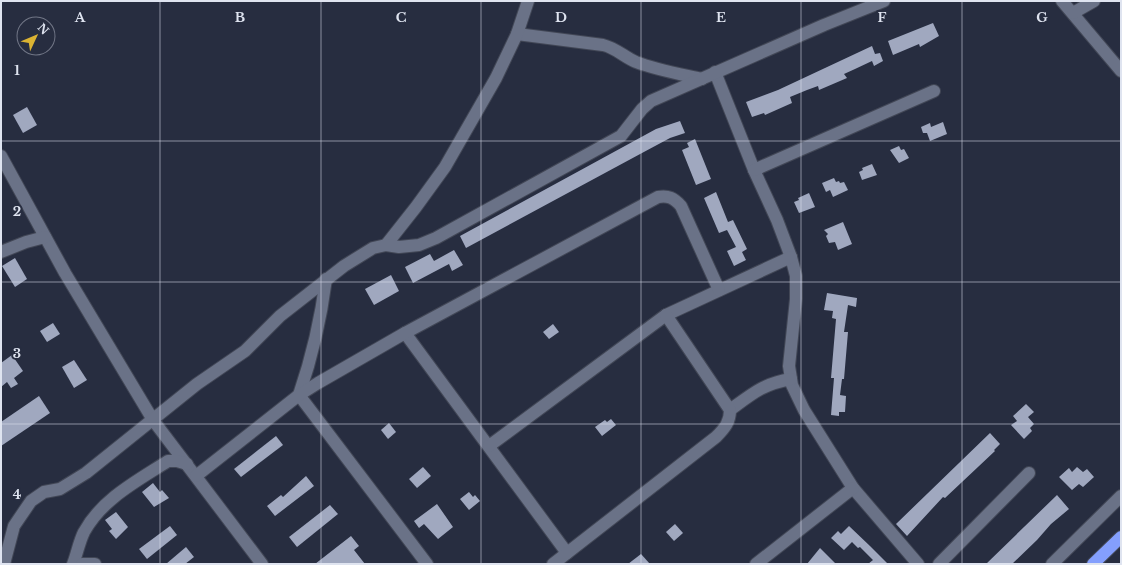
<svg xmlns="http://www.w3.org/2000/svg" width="1122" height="565" font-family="'Libre Baskerville',serif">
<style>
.building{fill:#a0a8bf}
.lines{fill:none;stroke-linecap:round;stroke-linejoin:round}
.minor-casing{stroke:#424756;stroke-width:14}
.highway-casing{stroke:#424756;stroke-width:14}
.minor{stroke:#6a7287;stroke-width:12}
.highway{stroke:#849ffd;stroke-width:12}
.grid{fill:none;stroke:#dfe4f0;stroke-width:1;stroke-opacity:0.55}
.grid-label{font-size:13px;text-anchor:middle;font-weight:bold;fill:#dfe4f0;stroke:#272d40;stroke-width:4;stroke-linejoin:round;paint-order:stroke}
</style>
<rect width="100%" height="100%" fill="#272d40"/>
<g class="building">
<path d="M933 23 939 36 920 47 919 44 893 55 888 41Z"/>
<path d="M872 46 875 54 880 53 883 61 874 66 872 61 855 69 844 74 847 78 819 90 818 86 807 90 790 97 792 103 765 115 764 113 752 117 746 102 778 90Z"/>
<path d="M27 107 37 125 23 133 13 115Z"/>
<path d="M680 121 685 133 670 138 642 153 466 248 460 236 656 129Z"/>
<path d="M943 122 947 134 930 141 927 133H923L921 127 930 123 931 127Z"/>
<path d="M695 139 711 179 696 185 682 150 689 147 687 143Z"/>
<path d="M899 146 901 150 904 149 909 158 899 163 890 150Z"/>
<path d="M872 164 877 175 862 180 859 172 863 170 862 168Z"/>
<path d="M834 178 836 182 839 181 840 183 844 182 848 190 833 197 830 190 826 192 822 183Z"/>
<path d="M716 192 728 222 733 220 747 249 742 252 746 260 734 266 727 251 736 247 727 230 719 233 704 198Z"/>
<path d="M809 193 815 207 799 213 794 202 799 200 798 198Z"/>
<path d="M843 222 852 244 838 250 835 242 829 243 826 236 828 234 824 230Z"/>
<path d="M454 250 463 265 452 271 449 264 413 283 405 267 430 254 434 261Z"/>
<path d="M15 258 27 279 15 287 2 266Z"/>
<path d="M391 275 399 291 374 305 365 289Z"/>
<path d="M827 293 857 298 856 307 848 305 844 332H848L844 379H842L840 395 846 396 845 412H839V416L831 415 834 378H831L836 319 832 318 833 311 824 310Z"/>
<path d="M53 323 60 334 47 342 40 331Z"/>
<path d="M553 324 559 332 549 339 543 332Z"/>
<path d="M12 355 23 371 14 378 18 384 11 388 7 382 1 387V363Z"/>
<path d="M74 360 87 380 74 388 62 367Z"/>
<path d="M39 396 50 413 1 446V422Z"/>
<path d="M1026 404 1034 412 1028 417 1034 424 1030 428 1032 431 1024 439 1011 425 1017 421 1013 416Z"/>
<path d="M611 419 616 425 602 436 595 427 605 420 607 422Z"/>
<path d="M389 423 396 432 388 439 381 430Z"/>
<path d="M990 433 1000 444 994 450 995 451 945 498 943 497 907 536 896 524Z"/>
<path d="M276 436 283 445 241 477 234 469Z"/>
<path d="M423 467 431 476 417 488 409 479Z"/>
<path d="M1077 467 1083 472 1087 469 1094 477 1083 487 1079 484 1072 490 1059 477 1069 468 1072 472Z"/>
<path d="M306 476 314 486 275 516 267 506 281 495 283 497Z"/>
<path d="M153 483 160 492 162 490 169 498 154 507 142 492Z"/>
<path d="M469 492 473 497 475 495 480 501 469 510 460 499Z"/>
<path d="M1057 495 1069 509 1051 524 1037 540 1012 564H986Z"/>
<path d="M437 504 453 527 438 539 424 524 419 528 414 521Z"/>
<path d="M330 505 338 514 297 547 289 537Z"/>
<path d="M116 512 128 527 116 539 109 531 112 529 105 520Z"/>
<path d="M675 524 683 533 674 541 666 532Z"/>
<path d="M170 526 177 535 147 559 139 549Z"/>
<path d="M849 526 870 546 888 564H868L873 560 860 547 858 548 852 542 844 550 831 538 838 531 841 534Z"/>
<path d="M351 536 359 546 354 550 365 564H315Z"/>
<path d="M186 547 194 557 185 564H166Z"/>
<path d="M820 548 836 564H807Z"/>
<path d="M641 554 650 564H628Z"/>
</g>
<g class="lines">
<g class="minor-casing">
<g id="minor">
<path d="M1062 1 1121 71"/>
<path d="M1073 13 1094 1"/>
<path d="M517 34 603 45C616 48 624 57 636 62 657 70 680 74 702 79"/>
<path d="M715 72 754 170 777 220 791 257 796 276V299L789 366 792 385 804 410 853 488 918 564"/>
<path d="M1 156 65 273 153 420 262 564"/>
<path d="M754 170 934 91"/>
<path d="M386 245 416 207 445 167 496 78 517 34 528 1"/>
<path d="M1 252 26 242 45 237"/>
<path d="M326 279C321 318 312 357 299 395L427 564"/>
<path d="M405 333 567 553"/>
<path d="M730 410C753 393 763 384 791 379"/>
<path d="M489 446 666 315 791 257"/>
<path d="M196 476 299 395 318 383 405 333 658 197C668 195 674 198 681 206L719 290"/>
<path d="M4 564 14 526 31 501 44 492 60 489 86 473 197 384 245 351 280 316 344 266 373 248 386 245 399 247 419 245 436 238 621 136 642 109 651 101 824 25 884 1"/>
<path d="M73 564C77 554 79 542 84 532 102 499 137 481 168 461H177L187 464"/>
<path d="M82 564H95"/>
<path d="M553 564 716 437C725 428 730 422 730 410L666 315"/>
<path d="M756 564 853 488"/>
<path d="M939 564 1029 473"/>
<path d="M1052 564 1121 496"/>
</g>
</g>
<g class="highway-casing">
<path id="highway" d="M1093 564 1121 537"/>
</g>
<use href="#minor" class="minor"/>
<use href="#highway" class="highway"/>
</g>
<path class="grid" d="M160 1V564M321 1V564M481 1V564M641 1V564M801 1V564M962 1V564M1 141H1121M1 282H1121M1 424H1121"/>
<g class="grid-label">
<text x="80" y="22">A</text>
<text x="240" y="22">B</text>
<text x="401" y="22">C</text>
<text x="561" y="22">D</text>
<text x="721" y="22">E</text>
<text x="882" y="22">F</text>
<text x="1042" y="22">G</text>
<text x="17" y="75">1</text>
<text x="17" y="216">2</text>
<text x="17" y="358">3</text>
<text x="17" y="499">4</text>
</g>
<rect width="1122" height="565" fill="none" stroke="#dfe4f0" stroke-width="4"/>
<g transform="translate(36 36) rotate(46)"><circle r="19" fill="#272d40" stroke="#717686"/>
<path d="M0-3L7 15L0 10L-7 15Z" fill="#dbb333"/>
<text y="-6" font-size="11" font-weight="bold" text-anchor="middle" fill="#dfe4f0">N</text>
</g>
</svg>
